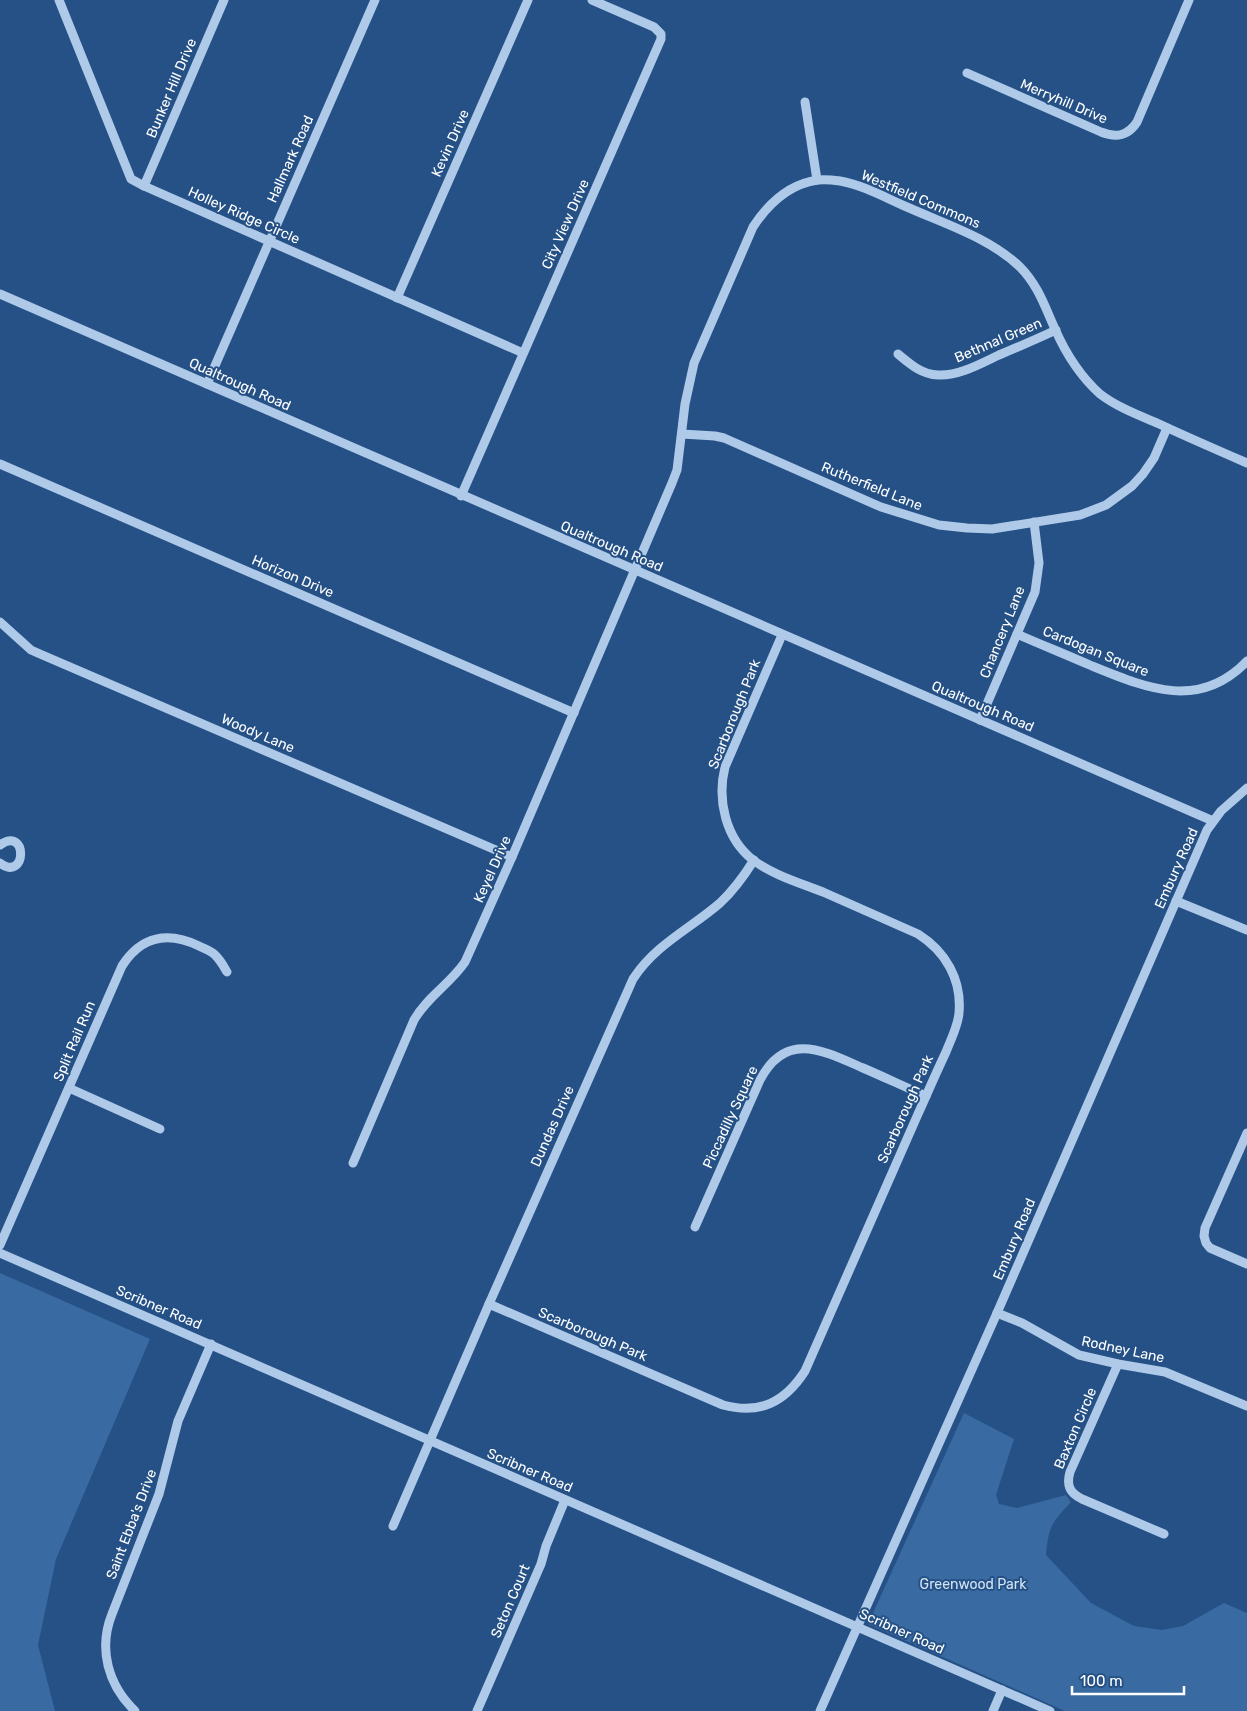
<svg xmlns="http://www.w3.org/2000/svg" width="1247" height="1711" font-family="Rubik,sans-serif">
<style>
.green{fill:#396aa2}
.lines{fill:none;stroke-linecap:round;stroke-linejoin:round}
.minor{stroke:#afcae8;stroke-width:9}
.labels{text-anchor:middle;stroke-width:4;stroke-linejoin:round;paint-order:stroke}
.street-label{font-size:14px;fill:#fff;stroke:#255186}
.park-label{font-size:14px;fill:#d3e4f6;stroke:#255186}
</style>
<rect width="100%" height="100%" fill="#255186"/>
<g class="green">
<path d="M0 1273 150 1339 56 1559 38 1645 55 1711H0Z"/>
<path d="M964 1413 1014 1439 996 1495 999 1504 1017 1508 1066 1495 1071 1502C1051 1524 1049 1525 1046 1555L1091 1603 1134 1626 1162 1630 1183 1626 1224 1603 1247 1613V1711H1065L868 1624Z"/>
</g>
<g class="lines">
<g class="minor">
<path d="M59 0 131 179 144 186 523 353"/>
<path d="M967 73 1101 132C1116 138 1128 136 1137 122L1189 0"/>
<path d="M805 102 817 180"/>
<path d="M144 186 224 0"/>
<path d="M0 294 1213 821"/>
<path d="M397 298 528 0"/>
<path d="M898 354C910 364 921 374 938 375 959 376 980 364 999 355 1018 347 1037 339 1056 330"/>
<path d="M207 384 375 0"/>
<path d="M682 434 715 436 724 438 881 507 939 525 967 528 992 529 1080 515 1106 505 1132 486 1143 474 1154 458 1167 428"/>
<path d="M0 464 574 713"/>
<path d="M461 496 661 39V34L654 27 592 0"/>
<path d="M0 622 31 650 40 654 512 857"/>
<path d="M1017 634C1042 645 1067 655 1092 666 1146 688 1199 711 1247 661"/>
<path d="M980 720 1035 592 1039 563 1034 522"/>
<path d="M0 845C28 825 27 883 0 863"/>
<path d="M1176 901 1247 930"/>
<path d="M69 1088 160 1129"/>
<path d="M1247 1133 1205 1228 1204 1236 1206 1243 1210 1248 1247 1264"/>
<path d="M353 1163 414 1020C427 997 450 984 465 962L512 857 672 483 677 470 685 404 694 363 753 227C768 204 789 184 818 180 825 179 833 180 840 181 863 185 886 198 907 207 945 224 990 238 1020 267 1038 285 1045 307 1055 329 1066 354 1080 376 1100 394 1117 407 1138 415 1157 423 1187 437 1217 450 1247 463"/>
<path d="M695 1227 760 1080C786 1030 824 1051 863 1068 884 1077 905 1087 926 1096"/>
<path d="M0 1245 122 966C141 936 168 931 199 946 205 949 212 951 216 956 221 961 224 967 227 972"/>
<path d="M0 1253C350 1406 700 1559 1050 1711"/>
<path d="M489 1304 723 1405C760 1415 785 1402 805 1371 843 1286 880 1200 918 1114 927 1094 936 1073 946 1052 951 1039 958 1026 959 1013 962 979 945 951 918 934 886 920 854 906 823 892 800 883 773 875 753 860 725 838 717 799 725 767L782 635"/>
<path d="M997 1313 1022 1323 1079 1355 1118 1364 1165 1372 1247 1406"/>
<path d="M1118 1364 1070 1472C1066 1486 1070 1493 1082 1499L1164 1534"/>
<path d="M393 1526 489 1304 633 979C656 944 690 929 720 903 734 890 744 876 754 860"/>
<path d="M135 1711C108 1685 98 1649 112 1614L159 1494 178 1421 211 1344"/>
<path d="M477 1711 541 1564 546 1546 565 1500"/>
<path d="M820 1711 997 1313 1207 830 1221 811 1247 788"/>
<path d="M993 1711 1002 1690"/>
</g>
</g>
<g class="labels">
<g class="street-label">
<text transform="translate(171 88) rotate(-67)" y="5">Bunker Hill Drive</text>
<text transform="translate(1064 101) rotate(23)" y="5">Merryhill Drive</text>
<text transform="translate(450 143) rotate(-66)" y="5">Kevin Drive</text>
<text transform="translate(290 159) rotate(-66)" y="5">Hallmark Road</text>
<text transform="translate(921 199) rotate(23)" y="5">Westfield Commons</text>
<text transform="translate(244 215) rotate(24)" y="5">Holley Ridge Circle</text>
<text transform="translate(565 224) rotate(-66)" y="5">City View Drive</text>
<text transform="translate(998 340) rotate(-23)" y="5">Bethnal Green</text>
<text transform="translate(240 384) rotate(24)" y="5">Qualtrough Road</text>
<text transform="translate(872 486) rotate(22)" y="5">Rutherfield Lane</text>
<text transform="translate(612 546) rotate(23)" y="5">Qualtrough Road</text>
<text transform="translate(293 576) rotate(23)" y="5">Horizon Drive</text>
<text transform="translate(1002 632) rotate(-68)" y="5">Chancery Lane</text>
<text transform="translate(1096 651) rotate(22)" y="5">Cardogan Square</text>
<text transform="translate(983 706) rotate(23)" y="5">Qualtrough Road</text>
<text transform="translate(734 714) rotate(-68)" y="5">Scarborough Park</text>
<text transform="translate(258 733) rotate(23)" y="5">Woody Lane</text>
<text transform="translate(1176 868) rotate(-66)" y="5">Embury Road</text>
<text transform="translate(492 869) rotate(-66)" y="5">Keyel Drive</text>
<text transform="translate(74 1041) rotate(-67)" y="5">Split Rail Run</text>
<text transform="translate(905 1109) rotate(-66)" y="5">Scarborough Park</text>
<text transform="translate(730 1117) rotate(-65)" y="5">Piccadilly Square</text>
<text transform="translate(552 1126) rotate(-66)" y="5">Dundas Drive</text>
<text transform="translate(1014 1239) rotate(-67)" y="5">Embury Road</text>
<text transform="translate(159 1307) rotate(23)" y="5">Scribner Road</text>
<text transform="translate(593 1334) rotate(23)" y="5">Scarborough Park</text>
<text transform="translate(1123 1349) rotate(12)" y="5">Rodney Lane</text>
<text transform="translate(1075 1428) rotate(-67)" y="5">Baxton Circle</text>
<text transform="translate(530 1470) rotate(23)" y="5">Scribner Road</text>
<text transform="translate(131 1524) rotate(-69)" y="5">Saint Ebba's Drive</text>
<text transform="translate(510 1601) rotate(-67)" y="5">Seton Court</text>
<text transform="translate(902 1631) rotate(24)" y="5">Scribner Road</text>
</g>
<g class="park-label">
<text x="973" y="1589">Greenwood Park</text>
</g>
</g>
<path d="M1072 1686v8h112v-8" fill="none" stroke="#ffffff" stroke-width="2.5"/>
<text x="1080" y="1686" font-size="15" fill="#ffffff" stroke="#255186" stroke-width="4" paint-order="stroke">100 m</text>
</svg>
